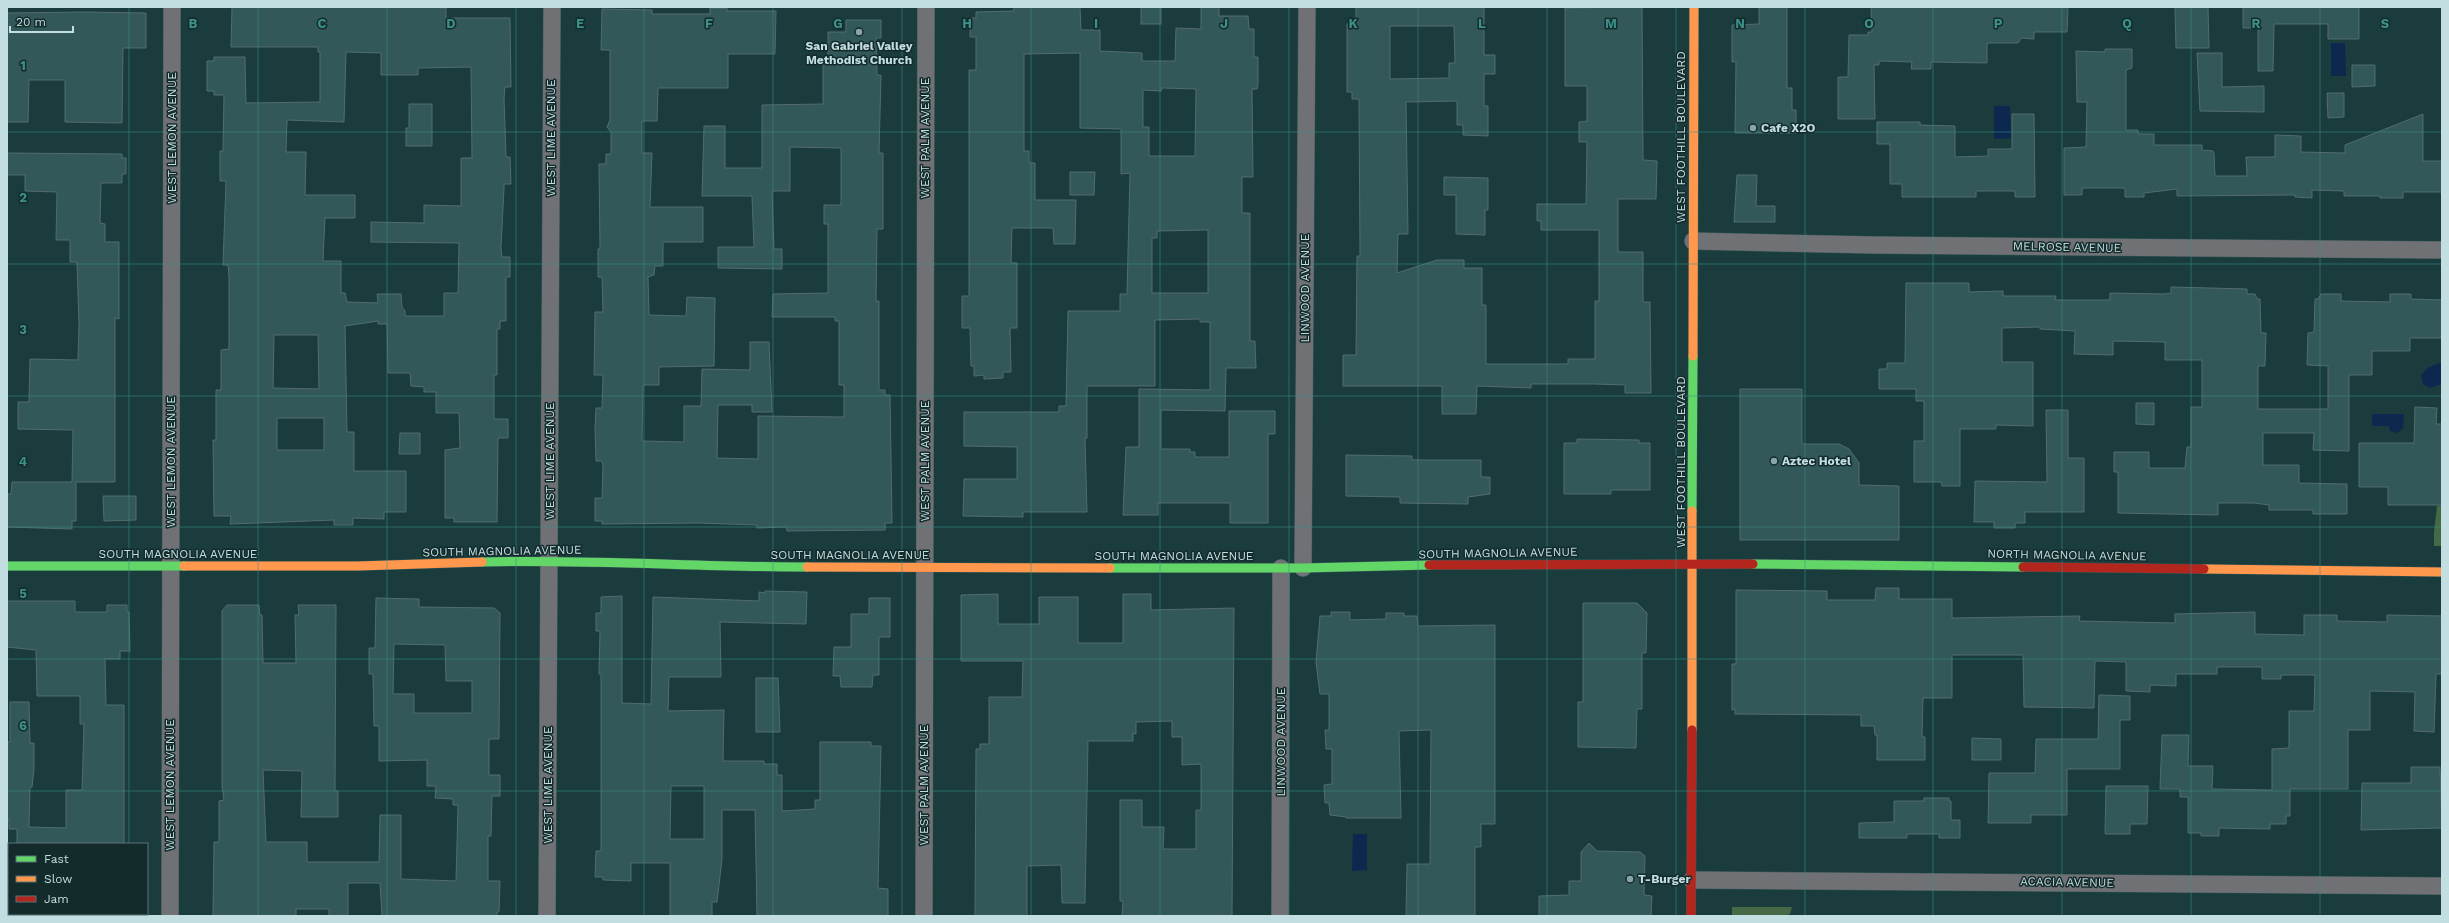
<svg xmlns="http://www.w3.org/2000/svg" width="2449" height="923" font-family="'Work Sans',sans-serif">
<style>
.green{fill:#456845}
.water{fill:#0d284f}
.building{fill:#335859;stroke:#536c6e;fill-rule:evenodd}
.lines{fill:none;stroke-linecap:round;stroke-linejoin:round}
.street-casing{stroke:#3b5758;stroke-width:18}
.fast-casing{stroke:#3b5758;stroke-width:10}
.slow-casing{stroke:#3b5758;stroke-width:10}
.jam-casing{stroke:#3b5758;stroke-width:10}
.street{stroke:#6f7175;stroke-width:17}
.fast{stroke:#63d668;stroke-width:9}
.slow{stroke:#ff974d;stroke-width:9}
.jam{stroke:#b3261e;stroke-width:9}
.grid{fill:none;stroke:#3c908a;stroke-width:1;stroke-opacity:0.55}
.poi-dot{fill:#88a5a7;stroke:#142b2c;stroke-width:1.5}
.labels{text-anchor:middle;stroke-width:3;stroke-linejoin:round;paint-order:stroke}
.poi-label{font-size:12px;font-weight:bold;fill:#c3dee0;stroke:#142b2c;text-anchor:start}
.street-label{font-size:12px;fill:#c3dee0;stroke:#142b2c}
.grid-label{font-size:13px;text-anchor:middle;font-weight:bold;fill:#3c908a;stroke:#142b2c;stroke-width:3;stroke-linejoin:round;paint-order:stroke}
</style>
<rect width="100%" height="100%" fill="#1a3c3d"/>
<g class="green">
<path d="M2437 506H2442V546H2434V532Z"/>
<path d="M1732 907H1792L1790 914 1785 916H1732Z"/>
</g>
<g class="water">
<path d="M2331 43H2345L2346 76H2331Z"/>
<path d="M1994 106H2010L2011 138 1994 139Z"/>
<path d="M2442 362V384L2430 388 2423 384 2421 376 2427 368Z"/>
<path d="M2372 414H2404L2403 429 2396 433 2390 431 2389 426H2372Z"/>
<path d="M1353 834H1367V870L1352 871Z"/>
</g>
<g class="building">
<path d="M232 7H420L446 8V18H510L511 87H505L504 98 506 157H510L511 184H504V188L501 248 502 257H510V277H506V321H500V329H497V375H494V419H508V438H498L497 522H454V518H445V450L460 448 459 413H436V392H424V387L411 386 410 373H388L387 324H378V321L345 326 347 432H354V471H406V512H384V519L353 518V525H334V520L230 524 231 516H214L213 440H216V390H221V350L229 349V276L228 265H223L226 181H220V151H223L224 95H214V91H207V61H214V57H245L246 103 320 102V52H318V47H231ZM346 52 381 53V75H418V68L471 67 472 158H461V206L424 205V223L371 222V242L459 243 458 293H444V316H405V311L402 307 401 294H377L378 303 347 302 345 293H341V261H323L325 218H355V195H305L306 152H286L287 120 344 122ZM274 335H318L319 389 273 388ZM277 418H324V450H277Z"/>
<path d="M1014 7H1080L1081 30H1100V51L1142 53V61H1175L1176 28 1201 29V7H1219V16H1248L1249 29H1254V57H1258V85L1257 89H1252L1253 177H1242V213H1250V341H1255L1256 368H1226L1225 411 1161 410V449H1190V452H1195V457H1229V411H1275V434H1268V523H1230V503H1158V515H1123L1126 447H1139V389L1210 390V322H1200V319L1155 320V386H1087V438H1085L1087 512H1023V517L963 516 964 479H1017V447L964 446V412H1059V406H1066L1068 311H1120V294H1127L1130 173 1121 174V129L1080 128V53L1024 54V151H1029V163H1035V200H1076L1075 244H1054L1053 228H1012L1011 263H1017V328H1010L1011 372H1003V378L984 379V375L974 376V366H971L970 328H962V296H969V70H976V37H970V18H976V12L1014 11ZM1162 88 1196 89 1195 156H1149V127H1143V90L1161 91ZM1208 230V293H1152V238H1157V231Z"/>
<rect x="1141" y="7" width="20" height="17"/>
<path d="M1356 7H1484V55H1495V74H1484V106H1488V136L1463 135V125H1457V101L1406 102 1408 234H1398L1397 273 1437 260H1464V268H1482V305H1486V364H1568V359H1595V301H1599V230H1541V221H1537V204H1586L1587 142H1579V122L1587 121V86H1565V8L1642 7 1643 160 1657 161 1656 199H1618V252H1643V302H1650L1651 393H1625V385L1594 384H1531V388L1477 386 1476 414H1442V386H1343V355H1356L1357 256H1360L1359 99H1352V92H1347V24L1356 22ZM1390 26H1454L1455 63H1449V78L1390 79Z"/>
<path d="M1759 7H1787V88H1792V110H1796V133H1735L1736 62H1732V25L1759 24Z"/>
<path d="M1871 7H2068L2067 32H2034V39L2021 38 2018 43H1987V63L1931 62V69H1911L1912 62 1879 61V65H1874L1875 119H1838V77H1848L1849 35H1868V32H1872Z"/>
<path d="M2175 7H2208L2209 48H2176Z"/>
<path d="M2243 7H2359V39H2328V24H2274L2273 71H2258V28H2243Z"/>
<path d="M710 8H727V11H776L775 54H728V88H658L657 121H642V153H652L650 207H703V242H663V266H655L654 275 648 277 649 315 686 316 687 297 715 298 714 366 659 367V385H643L642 441 684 442V406H701L702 369 750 370V342H769L772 412H752V405H718L717 458 758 459V416L844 417V385H839V321H835V317H772L773 294 828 293V224H824V205H841V148L790 147V191H772L774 249H782V269L718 268V247H754L752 196H702L704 126H725V168H762V105L823 104V60H828V32H846V20H881V38H876L877 75H881L879 153H883V229H877L876 301H879V390H885V395H890L892 523H885V530L787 531 786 527 757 528V525L699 523 602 524V521H595V498H602L603 466 602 461H596L595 428 596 408H602L603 375H594L595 312H603L602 277H598V249H600L599 164H606V154H611V132L607 127 610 120V50H601L602 9 652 10V14H710Z"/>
<path d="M86 12 146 13V48H123L122 123 65 122V80H29L28 122H7V13Z"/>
<path d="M2105 49H2132V68L2126 70V130H2138V134H2154V145H2202V150L2213 151 2214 153 2215 176H2247L2246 157H2275V135L2301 136V152L2345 153V145L2423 114V161H2442V192H2403V198H2380V196H2344V191L2312 190V198L2295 197V195L2177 196V189L2144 193V197H2125V189L2123 188H2082V195H2064V148L2086 147 2087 102H2077L2076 51 2105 52Z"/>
<path d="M2197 53H2222V87L2264 86V112L2200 111Z"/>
<path d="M2352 65H2375V86L2352 87Z"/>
<path d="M2327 93H2344V117L2328 118Z"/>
<path d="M409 104H432V146H406V128H409Z"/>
<path d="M2012 114H2034L2035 197H2015V191H1976V197H1902V184H1890V144H1877V122H1920V125L1955 126V157L1988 156V149H2012Z"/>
<path d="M7 153 122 154V158H126V174H122V183H101L100 223 105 224V242H119V319L115 318V482H76V521H72V529L7 527V494H11L12 482H72L73 430 18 429V402H29L30 359 78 360 79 325 77 262H70V240H56L57 192 25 191V175H7Z"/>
<path d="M1070 172H1095L1094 195H1070Z"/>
<path d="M1737 175H1757L1756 206H1775V222H1734Z"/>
<path d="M1444 177 1488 178V210H1485V235L1456 234V195H1444Z"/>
<path d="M1906 283H1969V292L2003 291V296H2056L2055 300H2110V293L2165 294 2171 293V287L2247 289V294H2255L2257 299H2260L2261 333H2266L2265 366H2258V409H2328V366L2307 365 2308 333 2314 332 2315 299H2318L2321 294H2341V301L2390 302V294H2411V299L2442 300V330L2441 338H2410V351H2372V375H2349V451L2313 450 2314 433H2263V465H2299V483L2347 484V514H2313V510H2269V505L2254 503H2218V515L2118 513V472H2114V452H2149V468H2185L2187 447H2191V407H2202V360H2165V342L2113 341V355L2074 354 2075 331 2040 329V327L2002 328V362H2033V426L1996 425V429H1960V486H1942L1941 482H1914V441H1924V401H1916V389H1879V369H1887V363H1905Z"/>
<path d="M1740 389H1802V444H1839L1849 449 1859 463V485L1899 486V540H1740Z"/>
<path d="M2136 403H2154V425L2136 424Z"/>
<path d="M2415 407 2437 408 2436 424H2442V505H2388V487H2359V443H2414Z"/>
<path d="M2046 410H2068V458H2084V512H2025V523H2015V528H1994V522H1974L1975 481 2047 482Z"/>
<path d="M400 433H420V454H399Z"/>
<path d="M1577 439 1639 440V443H1650V490H1611V494H1564V443H1577Z"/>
<path d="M1346 455 1412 456V460H1481V477H1490V494L1468 497V504L1400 503V497L1346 496Z"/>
<path d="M103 496H136V520L104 521Z"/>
<path d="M1876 588H1899V599H1952V618L2080 616 2079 621 2175 623V614L2255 612V634L2304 635V615H2337V621L2387 622V615L2442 616V674H2436L2434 732 2414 731 2415 692 2370 691V730H2348V789H2290V816H2286V824H2270V829L2219 828V836H2201V833H2188V797H2180V789H2160L2162 735H2189L2188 766H2213L2212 789 2272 790V749L2289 748V711H2314L2315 675H2281V679H2262V667H2217V674H2176V686L2150 685V692L2126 691V662L2095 661 2094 708 2024 707 2023 655H1952V698H1923L1922 737H1925V760H1877V735H1875L1874 726H1861V715L1735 714V709L1732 710V664H1736V590L1827 591V600H1875Z"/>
<path d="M765 591 807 592 806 624 720 622 721 677H669L668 711 724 710 723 761H764V764H777V775H782V811L815 809V800H820V742H871V746H881L878 888 888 889V916H757L755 810H722V859L717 902H712V916H670V863H631V881L603 880V877H595L596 851H601V674H599L600 631H596V613H601V597L622 596V703L651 704 653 597 759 601V592L765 593ZM671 786H704V839H670Z"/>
<path d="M998 594V624H1039V597H1078V643H1123V594H1151V610L1234 608 1232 916H1122L1123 901H1120V800H1142V827H1164L1163 849H1196V810H1201V764L1182 765V737H1172V721L1136 722V734L1133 733V741H1088L1085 903H1062L1061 865 1027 866V916H975L976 749H980V744H989V697H1022L1023 661H961V595Z"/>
<path d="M376 598 419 599V607L494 608 500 613 499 739H489V775H500V796H492L491 836H488V881H500L499 912H497V916H382L380 883H348V916H329V909H296V916H213L214 842H219V801L224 800 222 786V611L227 605H259L260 615H262L263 663H296L295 615H299L298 605H336L335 791H338V817H301L302 771 263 770 266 842H307V862H379L380 815H401V879L456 881 458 805H453V799L435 798 436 786H427V760L379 761V726H374L373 674H369V648H375ZM394 644 445 645 446 681H472V713H414V694H393Z"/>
<path d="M869 598H890V637H879V675H873L872 687H841L840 676H833L834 647H851V614H869Z"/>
<path d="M7 601H75V612H107V605H127V612H129L130 651H120V659H105L106 705H124V844H17V829H9V819H7V742H10V702H29L30 743H34V769L32 787H30L29 827 66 828V790H82L84 724H80V696H37L36 650 7 647Z"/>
<path d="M1583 603H1637L1647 613 1646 653H1642V709H1637L1636 748 1578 747V702H1583Z"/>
<path d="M1331 612H1350V620L1386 619V613H1404V616H1417L1418 626 1495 625V824H1481V847H1475V916H1406L1407 864H1430L1431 730 1399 731 1401 818H1346V817L1330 815 1329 803H1325L1324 785 1332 784V749H1326L1325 730H1329V694H1320L1316 662 1320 616H1331Z"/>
<path d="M756 678H778L780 732H756Z"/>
<path d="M2099 695 2130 696V720H2120V769H2067V815H2031V823H1988L1989 773H2035L2036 739H2098Z"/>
<path d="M1972 738 2001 739V760H1972Z"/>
<path d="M2411 767H2440L2442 828 2361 830 2362 783H2411Z"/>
<path d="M2106 786H2148L2147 824H2130V834H2105Z"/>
<path d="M1924 798H1949V801H1951V820H1960V838H1939V834H1907V838H1859V823L1894 822V801H1924Z"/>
<path d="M1589 843 1597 851 1640 852 1645 856 1644 895 1652 896 1651 916H1539V896L1569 895V881H1581V852Z"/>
</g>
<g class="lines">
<g class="street-casing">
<g id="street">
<path d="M1693 241 1874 245 2442 250"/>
<path d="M1303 568 1307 7"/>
<path d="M1692 880 2442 886"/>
<path d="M170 916 172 7"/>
<path d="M547 916 552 7"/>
<path d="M924 916 926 7"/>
<path d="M1280 916 1281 568"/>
</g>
</g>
<g class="fast-casing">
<g id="fast">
<path d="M1692 511 1693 356"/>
<path d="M482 562C590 559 698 567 807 567"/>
<path d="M1753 564 2023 567"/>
<path d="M7 566H184"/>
<path d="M1110 568H1303L1429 565"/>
</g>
</g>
<g class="slow-casing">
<g id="slow">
<path d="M1693 356 1694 7"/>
<path d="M184 566H358L482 562"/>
<path d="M807 567 1110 568"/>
<path d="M2204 569 2442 572"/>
<path d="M1692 730V511"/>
</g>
</g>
<g class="jam-casing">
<g id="jam">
<path d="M1429 565 1753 564"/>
<path d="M2023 567 2204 569"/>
<path d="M1691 916 1692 730"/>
</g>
</g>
<use href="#street" class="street"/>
<use href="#fast" class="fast"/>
<use href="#slow" class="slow"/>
<use href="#jam" class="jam"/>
</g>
<path class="grid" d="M129 7V844M258 7V916M387 7V916M516 7V916M644 7V916M773 7V916M902 7V916M1031 7V916M1160 7V916M1289 7V916M1418 7V916M1547 7V916M1676 7V916M1805 7V916M1933 7V916M2062 7V916M2191 7V916M2320 7V916M7 132H2442M7 264H2442M7 396H2442M7 527H2442M7 659H2442M7 791H2442M129 914V916"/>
<g class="poi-dot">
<circle cx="859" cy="32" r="4"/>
<circle cx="1753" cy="128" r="4"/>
<circle cx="1774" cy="461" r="4"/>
<circle cx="1630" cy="879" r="4"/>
</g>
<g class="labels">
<g class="poi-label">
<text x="859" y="50" text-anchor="middle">San Gabriel Valley<tspan x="859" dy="14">Methodist Church</tspan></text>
<text x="1761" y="132">Cafe X2O</text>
<text x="1782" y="465">Aztec Hotel</text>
<text x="1638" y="883">T-Burger</text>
</g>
<g class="street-label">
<text transform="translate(1681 137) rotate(-90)" y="4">WEST FOOTHILL BOULEVARD</text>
<text transform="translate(172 138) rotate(-90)" y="4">WEST LEMON AVENUE</text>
<text transform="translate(551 138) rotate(-90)" y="4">WEST LIME AVENUE</text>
<text transform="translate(925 138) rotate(-90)" y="4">WEST PALM AVENUE</text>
<text transform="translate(2067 247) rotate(1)" y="4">MELROSE AVENUE</text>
<text transform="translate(1305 288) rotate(-90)" y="4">LINWOOD AVENUE</text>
<text transform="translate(550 461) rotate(-90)" y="4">WEST LIME AVENUE</text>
<text transform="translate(925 461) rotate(-90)" y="4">WEST PALM AVENUE</text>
<text transform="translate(171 462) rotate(-90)" y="4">WEST LEMON AVENUE</text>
<text transform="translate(1681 462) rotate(-90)" y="4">WEST FOOTHILL BOULEVARD</text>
<text transform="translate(502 551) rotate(-1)" y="4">SOUTH MAGNOLIA AVENUE</text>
<text transform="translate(1498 553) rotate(-1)" y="4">SOUTH MAGNOLIA AVENUE</text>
<text x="178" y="558">SOUTH MAGNOLIA AVENUE</text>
<text x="850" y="559">SOUTH MAGNOLIA AVENUE</text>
<text transform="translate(2067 555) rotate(1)" y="4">NORTH MAGNOLIA AVENUE</text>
<text x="1174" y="560">SOUTH MAGNOLIA AVENUE</text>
<text transform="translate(1281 742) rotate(-90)" y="4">LINWOOD AVENUE</text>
<text transform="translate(170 785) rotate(-90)" y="4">WEST LEMON AVENUE</text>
<text transform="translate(548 785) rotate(-90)" y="4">WEST LIME AVENUE</text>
<text transform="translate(924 785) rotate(-90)" y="4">WEST PALM AVENUE</text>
<text transform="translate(2067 882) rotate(1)" y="4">ACACIA AVENUE</text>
</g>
</g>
<g class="grid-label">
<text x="193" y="28">B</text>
<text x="322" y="28">C</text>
<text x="451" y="28">D</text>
<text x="580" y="28">E</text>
<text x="709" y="28">F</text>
<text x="838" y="28">G</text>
<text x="967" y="28">H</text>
<text x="1096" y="28">I</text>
<text x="1224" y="28">J</text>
<text x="1353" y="28">K</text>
<text x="1482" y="28">L</text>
<text x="1611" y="28">M</text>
<text x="1740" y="28">N</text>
<text x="1869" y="28">O</text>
<text x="1998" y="28">P</text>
<text x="2127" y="28">Q</text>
<text x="2256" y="28">R</text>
<text x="2385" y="28">S</text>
<text x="23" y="70">1</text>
<text x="23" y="202">2</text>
<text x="23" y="334">3</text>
<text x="23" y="466">4</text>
<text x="23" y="598">5</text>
<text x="23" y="730">6</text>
</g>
<rect width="2449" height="923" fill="none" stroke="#c3dee0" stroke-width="16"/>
<rect x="8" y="843" width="140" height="72" fill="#142b2c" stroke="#5a7374"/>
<rect x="16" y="856" width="20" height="6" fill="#63d668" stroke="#5a7374"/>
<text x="44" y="863" font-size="12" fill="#c3dee0">Fast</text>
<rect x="16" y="876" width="20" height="6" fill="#ff974d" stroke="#5a7374"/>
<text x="44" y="883" font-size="12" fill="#c3dee0">Slow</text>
<rect x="16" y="896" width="20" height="6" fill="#b3261e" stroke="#5a7374"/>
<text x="44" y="903" font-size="12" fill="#c3dee0">Jam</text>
<path d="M10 26v6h63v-6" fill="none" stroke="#c3dee0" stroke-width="2"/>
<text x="16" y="26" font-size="12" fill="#c3dee0" stroke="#142b2c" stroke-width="3" paint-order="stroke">20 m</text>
</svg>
